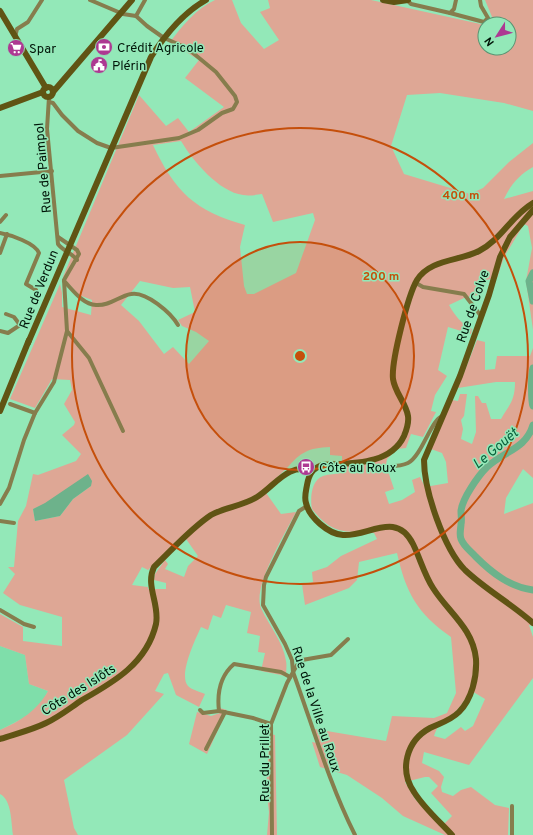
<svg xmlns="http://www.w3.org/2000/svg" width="533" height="835" font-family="Overpass,sans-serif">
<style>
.built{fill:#7fdeaa}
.green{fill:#dea795;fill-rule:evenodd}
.water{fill:#6db28b}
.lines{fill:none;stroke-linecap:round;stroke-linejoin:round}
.river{stroke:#6db28b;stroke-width:7}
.street{stroke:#867d4d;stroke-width:4}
.secondary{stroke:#605414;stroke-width:6}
.ring{fill:none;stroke:#c54f0b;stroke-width:2}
.labels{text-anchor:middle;stroke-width:3;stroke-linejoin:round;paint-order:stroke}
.poi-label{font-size:13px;fill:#001508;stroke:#93e8b8;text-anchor:start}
.street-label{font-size:13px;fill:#001508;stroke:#93e8b8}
.water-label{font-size:14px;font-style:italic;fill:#085f3a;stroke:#93e8b8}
.centre{fill:#c54f0b;stroke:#93e8b8;stroke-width:2}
.ring-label{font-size:12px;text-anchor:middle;font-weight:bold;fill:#c54f0b;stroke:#93e8b8;stroke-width:3;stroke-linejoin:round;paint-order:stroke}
</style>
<rect width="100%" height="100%" fill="#93e8b8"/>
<path class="built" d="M0 646 25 655 29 684 48 691 42 703 29 715 0 730Z"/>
<g class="green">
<path d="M215 0H232L241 23 264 49 279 40 260 12 270 8 268 0H371L485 25V48H509V24H495L485 0H533V111L504 103 440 93 407 95 391 146 404 174 470 194 483 188 509 162 533 143V167C519 175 511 184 504 199L533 191V330L526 281 532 248 528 226 524 224 504 257 497 278 486 280 482 294 464 298 449 305C455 316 461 323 472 329L471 334 448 327 438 370 447 376 435 395 431 411 436 412 423 437 411 434 406 448 397 449 387 459 386 465 394 489 385 492 389 504 402 500 415 492 412 480 420 477 425 487 448 483 446 462 442 453 431 449 452 400 458 401 460 394H467L464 416 461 420 463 429 461 439 472 444 476 432 475 396H478L482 403H486L491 419H501C510 404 515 400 515 382H496L458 388 477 340 485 342V370L495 369 497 356H530L533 348V478L523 469 506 498 504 514 533 503V626L529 625 533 637V678L469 765 424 752 422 763 439 771 444 777 441 787 442 792 453 796 461 790 471 787 495 805 509 808 508 835H445L403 816 382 798 347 775 320 767 312 742 317 743 315 729 386 741 392 716 434 718 447 713 456 693 451 637C417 613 406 593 397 553L359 562 357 580 349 588 305 605 302 584 313 582 312 572 327 567 341 556 377 539 374 533C343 531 333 535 312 509 310 499 311 480 323 476 329 474 336 474 342 473V456L330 455V447C308 448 301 452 287 468 280 475 271 482 264 490L281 514 296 512C286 532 252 587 261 608 269 626 283 641 286 661 287 666 286 671 286 676L261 671 265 653 258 652 260 636 247 633 251 612 226 605 221 618 213 615 208 630 201 627C196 638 178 675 188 686 192 690 201 692 205 694L199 707 176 695 168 673 164 674 155 691 164 694 127 735 64 780 74 828 78 835H13C11 823 12 800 0 794V730C20 721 37 711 48 691L29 684 25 655 0 646V614L23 627V641L62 646V617L20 605 3 593 15 574 8 567H14L18 521 26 506 33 474 38 475 76 461 81 454 62 435 74 425 75 422 64 404 72 390 70 380 52 379 35 408 10 399 60 284 62 293V307L91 315 92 300 79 295 63 277 139 95 166 126 178 118 189 132 224 107 185 78 199 60 170 42C182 26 197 8 215 0ZM181 141C193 161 219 192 243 195 249 196 256 195 262 194L273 222 313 213 315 220 296 273 254 294H247L244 286 240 247 245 225C195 211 175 192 153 145ZM140 281 173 288 190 287 195 312 178 320 182 326 196 332 209 341 189 364 173 347 164 354 139 321 121 305ZM91 486 73 499 60 516 35 521 33 509ZM184 536 198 556 188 566 184 577 165 569 168 564 165 560 155 574 154 580 166 583V589H148V587L132 585 142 567 148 570ZM470 690 485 699 473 726 465 731 461 727 445 739 434 736C440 719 444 722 456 711 462 705 466 698 470 690ZM425 777H429L438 786 431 793 452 816 441 827 415 799 405 782Z"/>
<path d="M220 708 227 710 207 754 189 744 197 712 211 716 220 713Z"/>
<path d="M270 734 275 735 277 835H267L269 812 266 788Z"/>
</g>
<path class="water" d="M88 474 92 481 91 486 73 499 60 516 35 521 33 509 45 503Z"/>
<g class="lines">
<g class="river">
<path d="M533 273 529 281 533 301"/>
<path d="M533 368C531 374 531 401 533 406"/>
<path d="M533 425C526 449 504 451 487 467 478 476 462 499 461 511 461 516 462 520 461 524 461 528 459 534 461 539 464 547 471 551 476 557 492 573 510 587 533 590"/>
</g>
<g class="street">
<path d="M407 0 411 4 450 13 454 9 456 0"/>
<path d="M450 13 484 22 488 18 481 6 480 0"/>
<path d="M136 16 145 0"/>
<path d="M15 37 17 29 28 22 42 0"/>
<path d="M49 97 47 129 58 244C63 251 72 253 77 260"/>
<path d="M49 102 53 103 62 115 78 131 97 143 111 148 179 138 198 130 222 113 233 109 237 102 235 96 216 72 187 48 164 38 147 26 136 16 123 14 90 0"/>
<path d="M0 176 52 171"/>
<path d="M0 222 6 215"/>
<path d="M0 233C11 235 35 243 39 253L26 284 36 290"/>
<path d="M0 253 7 234"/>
<path d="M64 281C73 290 82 304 96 305 110 306 119 296 131 294 146 291 171 313 178 325"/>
<path d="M416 283 423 287 464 294 481 316"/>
<path d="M0 331 8 333 20 325 14 317 6 314"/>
<path d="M67 331 89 358 123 431"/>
<path d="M10 404 35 413"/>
<path d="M380 467C389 466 400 467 408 463 422 456 432 417 443 416"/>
<path d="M0 504 9 488 24 440 35 413 54 382 67 331 64 280 79 254 77 250 58 237"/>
<path d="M307 506 299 511 266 577 264 585 263 605 285 644 292 660 293 672C313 727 329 783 355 835"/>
<path d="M0 521 14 523"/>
<path d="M0 610 24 624 34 627"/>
<path d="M200 710 203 713 219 711"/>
<path d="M271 724 253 718 219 711C217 694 220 676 234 664L281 672 290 677"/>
<path d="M206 749 225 712"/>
<path d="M272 835 271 724 287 683 297 665 302 660 331 655 348 639"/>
<path d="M512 835V806"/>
</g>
<g class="secondary">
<path d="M383 0 394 2 408 0"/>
<path d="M0 11 46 88"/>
<circle cx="48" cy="92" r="5"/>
<path d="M53 92 132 0"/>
<path d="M0 108 43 92"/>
<path d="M533 210 510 237 500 257 489 295 460 376 424 460C424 490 444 549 465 570 486 590 512 604 533 623"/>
<path d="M28 343 151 57C165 35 183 13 206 0"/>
<path d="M0 411 29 340"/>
<path d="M0 739C15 734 32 730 46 723 59 717 70 708 82 700 114 682 147 663 156 624 160 604 145 586 154 567 172 550 190 529 211 515 225 507 243 506 257 497 275 486 288 462 312 471"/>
<path d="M452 835C439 821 424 808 414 792 399 770 406 741 430 728 440 723 450 721 459 712 472 699 477 677 476 659 473 628 448 612 433 588 424 574 420 558 413 544 396 510 368 537 343 535 328 534 309 517 306 503 304 497 306 491 307 485 309 474 312 469 322 465 349 463 390 466 404 436 407 429 409 423 408 416 406 403 395 393 393 379 391 362 408 295 417 280 430 259 460 261 479 251 502 239 511 216 533 203"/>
</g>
</g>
<circle cx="300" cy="356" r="114" fill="#c54f0b" fill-opacity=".12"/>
<g class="ring">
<circle cx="300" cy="356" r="114"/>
<circle cx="300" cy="356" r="228"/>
</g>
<defs>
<g id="bank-disc" transform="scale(0.9)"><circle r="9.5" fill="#ad3992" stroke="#93e8b8"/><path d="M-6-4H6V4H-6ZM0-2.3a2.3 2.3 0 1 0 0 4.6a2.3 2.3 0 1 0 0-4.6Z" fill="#fff"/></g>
<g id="supermarket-disc" transform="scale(0.9)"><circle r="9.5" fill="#ad3992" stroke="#93e8b8"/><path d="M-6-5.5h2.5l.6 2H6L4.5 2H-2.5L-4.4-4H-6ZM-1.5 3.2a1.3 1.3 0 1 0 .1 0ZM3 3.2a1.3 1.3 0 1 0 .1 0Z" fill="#fff"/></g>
<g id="civic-disc" transform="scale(0.9)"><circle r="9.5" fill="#ad3992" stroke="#93e8b8"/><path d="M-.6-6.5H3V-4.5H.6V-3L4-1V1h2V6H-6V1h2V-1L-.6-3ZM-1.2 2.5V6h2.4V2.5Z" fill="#fff"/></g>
<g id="bus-disc" transform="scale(0.9)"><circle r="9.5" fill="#ad3992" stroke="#93e8b8"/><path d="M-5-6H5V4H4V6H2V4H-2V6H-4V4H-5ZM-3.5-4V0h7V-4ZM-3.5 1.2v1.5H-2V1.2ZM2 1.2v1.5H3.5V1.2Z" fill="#fff"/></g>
</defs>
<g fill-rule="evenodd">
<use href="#bank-disc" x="104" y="47"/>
<use href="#supermarket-disc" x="16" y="48"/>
<use href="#civic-disc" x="99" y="65"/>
<use href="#bus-disc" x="306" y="467"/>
</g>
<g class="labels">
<g class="poi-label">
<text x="117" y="52">Crédit Agricole</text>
<text x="29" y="53">Spar</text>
<text x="112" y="70">Plérin</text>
<text x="319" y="472">Côte au Roux</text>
</g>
<g class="street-label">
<text transform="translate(42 168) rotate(-95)" y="5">Rue de Paimpol</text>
<text transform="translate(38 289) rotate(-68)" y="5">Rue de Verdun</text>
<text transform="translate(472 306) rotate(-71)" y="5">Rue de Colve</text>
<text transform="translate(78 689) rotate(-32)" y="5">Côte des Islôts</text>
<text transform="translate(317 709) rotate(72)" y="5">Rue de la Ville au Roux</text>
<text transform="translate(264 763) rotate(-90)" y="5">Rue du Prillet</text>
</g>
<g class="water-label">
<text transform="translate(495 448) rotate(-40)" y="5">Le Gouët</text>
</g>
</g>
<circle cx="300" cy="356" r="6" class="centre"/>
<g class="ring-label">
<text x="461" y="199">400 m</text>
<text x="381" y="280">200 m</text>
</g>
<g transform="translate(497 36) rotate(234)"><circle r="19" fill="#93e8b8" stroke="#589472"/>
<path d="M0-3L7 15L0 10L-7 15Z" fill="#ad3992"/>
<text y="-6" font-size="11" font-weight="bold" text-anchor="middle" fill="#001508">N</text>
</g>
</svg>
